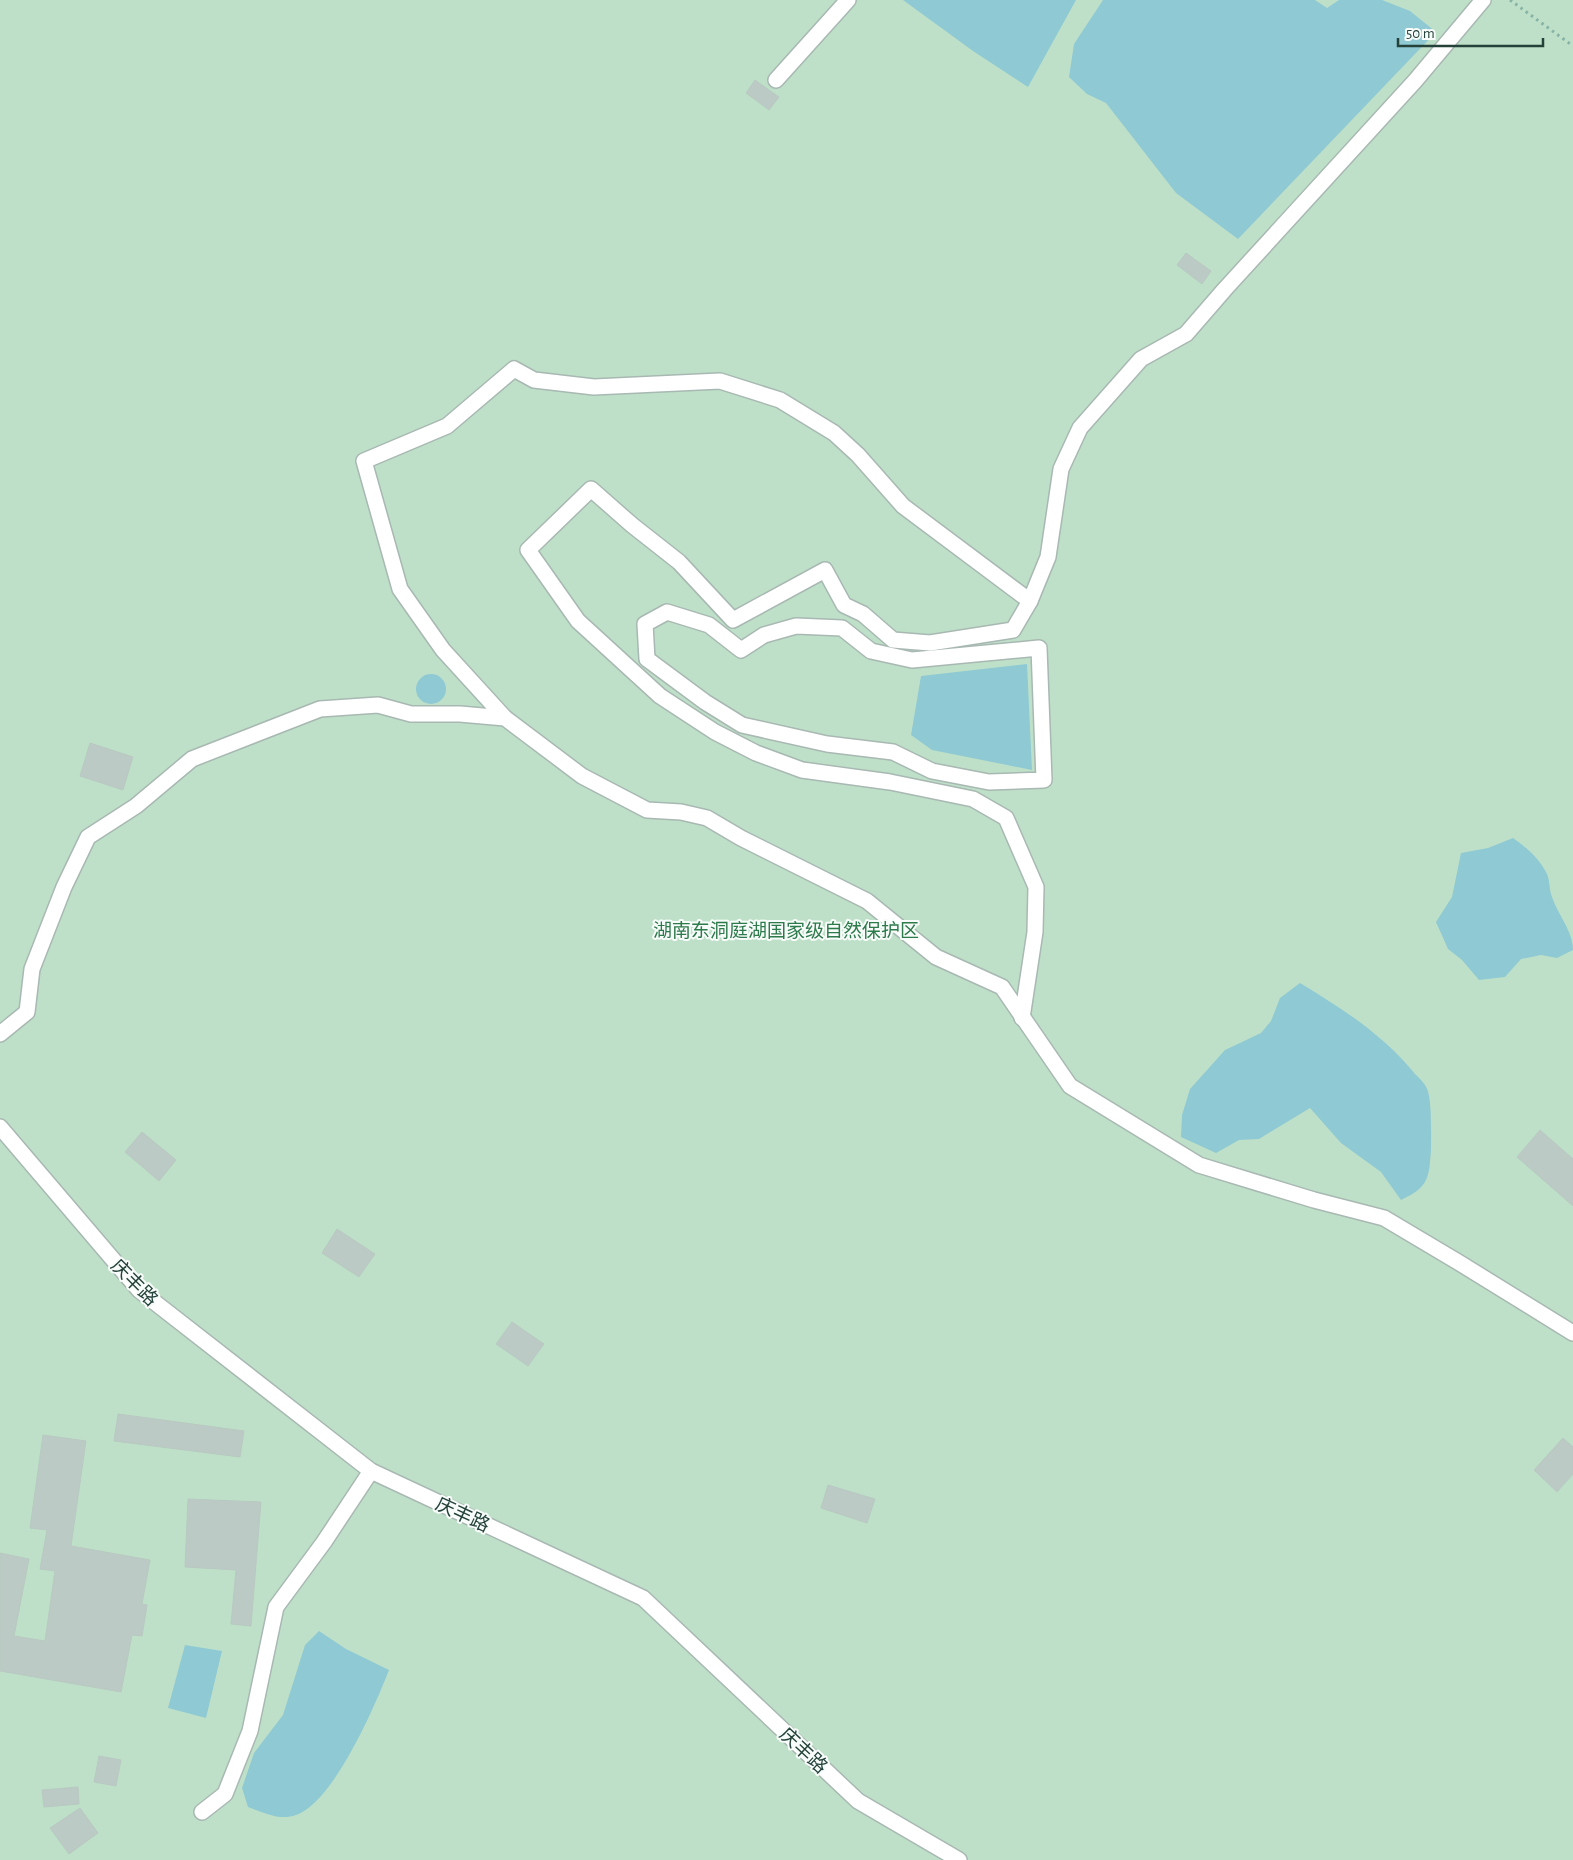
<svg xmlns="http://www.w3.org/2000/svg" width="1573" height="1860" font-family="'Alegreya Sans','Noto Sans SC',sans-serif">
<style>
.green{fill:#bfe0c8}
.water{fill:#8ec9d4}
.building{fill:#bbcac4;stroke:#b8c9c2}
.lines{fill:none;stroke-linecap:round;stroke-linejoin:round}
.minor-casing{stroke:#a8b8b2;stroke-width:18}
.path{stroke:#86b3a5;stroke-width:3;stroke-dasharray:2.5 4;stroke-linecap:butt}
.minor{stroke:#fff;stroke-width:15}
.labels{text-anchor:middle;stroke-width:4;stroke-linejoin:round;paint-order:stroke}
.park-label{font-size:19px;fill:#2d7a4b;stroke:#f7fbf9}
.street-label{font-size:19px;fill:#24423a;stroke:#f7fbf9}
</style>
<rect width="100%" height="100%" fill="#e6efeb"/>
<rect class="green" x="0" y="0" width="1573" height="1860"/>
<g class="water">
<path d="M903 0H1076L1028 87 973 51Z"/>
<path d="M1103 0H1315L1327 8 1339 0H1382L1410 11 1436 32 1238 239 1176 193 1106 103 1087 94 1069 77 1074 44Z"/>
<path d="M1027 664 1032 770 932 750 911 735 921 676Z"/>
<circle cx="431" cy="689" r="15"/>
<path d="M1513 838C1526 847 1540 859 1547 874 1550 881 1549 890 1552 897 1558 915 1573 931 1573 950L1557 958 1541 955 1521 959 1505 977 1479 980 1462 960 1448 949 1436 922 1452 897 1461 853 1488 848Z"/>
<path d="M1300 983C1341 1008 1384 1035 1415 1074 1419 1078 1425 1083 1427 1089 1432 1099 1431 1137 1431 1149 1429 1178 1429 1187 1401 1200L1381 1172 1341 1143 1310 1108 1259 1139 1239 1140 1216 1153 1181 1137 1182 1115 1190 1089 1225 1050 1261 1033 1271 1021 1280 998Z"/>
<path d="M319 1631 346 1649 389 1670C375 1706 333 1803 296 1815 279 1821 263 1812 248 1807L242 1788 254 1753 283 1715 305 1645Z"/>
<path d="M185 1645 222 1651 206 1718 168 1708Z"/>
</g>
<g class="building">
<path d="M755 80 779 97 769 110 746 93Z"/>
<path d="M1186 253 1211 271 1202 284 1177 265Z"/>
<path d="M90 743 133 757 123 790 80 776Z"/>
<path d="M1540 1130 1573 1159V1206L1517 1157Z"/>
<path d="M142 1132 176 1160 159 1181 125 1152Z"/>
<path d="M337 1229 375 1254 359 1277 322 1253Z"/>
<path d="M512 1322 544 1344 528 1366 496 1344Z"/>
<path d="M118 1414 244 1431 240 1457 114 1441Z"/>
<path d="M43 1435 86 1441 71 1546 150 1560 142 1604 147 1605 142 1636 132 1635 121 1692 0 1671V1553L29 1559 14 1636 45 1641 55 1571 40 1569 47 1530 30 1528Z"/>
<path d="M1563 1438 1573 1447V1474L1557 1492 1534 1470Z"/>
<path d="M828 1485 875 1499 867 1523 821 1508Z"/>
<path d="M188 1499 261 1502 251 1626 231 1624 236 1570 185 1567Z"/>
<path d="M99 1756 121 1760 116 1786 94 1782Z"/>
<path d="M78 1787 79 1804 44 1807 42 1790Z"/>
<path d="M80 1808 98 1833 69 1854 50 1828Z"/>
</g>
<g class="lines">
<g class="minor-casing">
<g id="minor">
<path d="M776 80 848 0"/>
<path d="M667 612 709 625 741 650 764 635 796 626 842 628 871 651 912 660 1039 648 1044 780 989 782 932 771 893 752 827 744 742 725 705 702 647 659 645 624Z"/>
<path d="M505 718 443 650 400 589 364 461 447 426 514 369 534 380 594 387 720 381 780 400 834 433 858 455 903 506 1030 601"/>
<path d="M1022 1018 1035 932 1036 887 1006 818 973 799 890 782 802 770 756 753 715 732 660 696 578 621 528 550 591 489 632 525 679 562 733 620 825 570 844 605 863 614 893 640 930 643 1013 630 1030 601 1048 557 1061 469 1080 428 1141 359 1186 334 1225 289 1415 81 1483 0"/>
<path d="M0 1034 27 1012 32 969 64 887 88 837 136 806 192 759 320 709 378 705 411 714H460L505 718 582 776 647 810 681 812 707 818 741 838 867 901 936 957 1002 987 1070 1086 1199 1165 1314 1200 1384 1218 1458 1262 1573 1333"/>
<path d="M0 1127 139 1290 371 1471 643 1598 858 1801 959 1860"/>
<path d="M202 1812 225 1794 250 1731 276 1607 324 1542 371 1471"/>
</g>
</g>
<path class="path" d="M1510 0 1573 46"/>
<use href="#minor" class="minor"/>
</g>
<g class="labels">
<g class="park-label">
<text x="786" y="937">湖南东洞庭湖国家级自然保护区</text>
</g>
<g class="street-label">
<text transform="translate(135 1282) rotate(45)" y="7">庆丰路</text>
<text transform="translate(463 1514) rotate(25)" y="7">庆丰路</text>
<text transform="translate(804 1750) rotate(43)" y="7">庆丰路</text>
</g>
</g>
<path d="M1398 38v8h145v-8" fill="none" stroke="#24423a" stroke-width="2.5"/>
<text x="1406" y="38" font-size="15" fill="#24423a" stroke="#f7fbf9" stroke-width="4" paint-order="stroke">50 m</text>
</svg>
